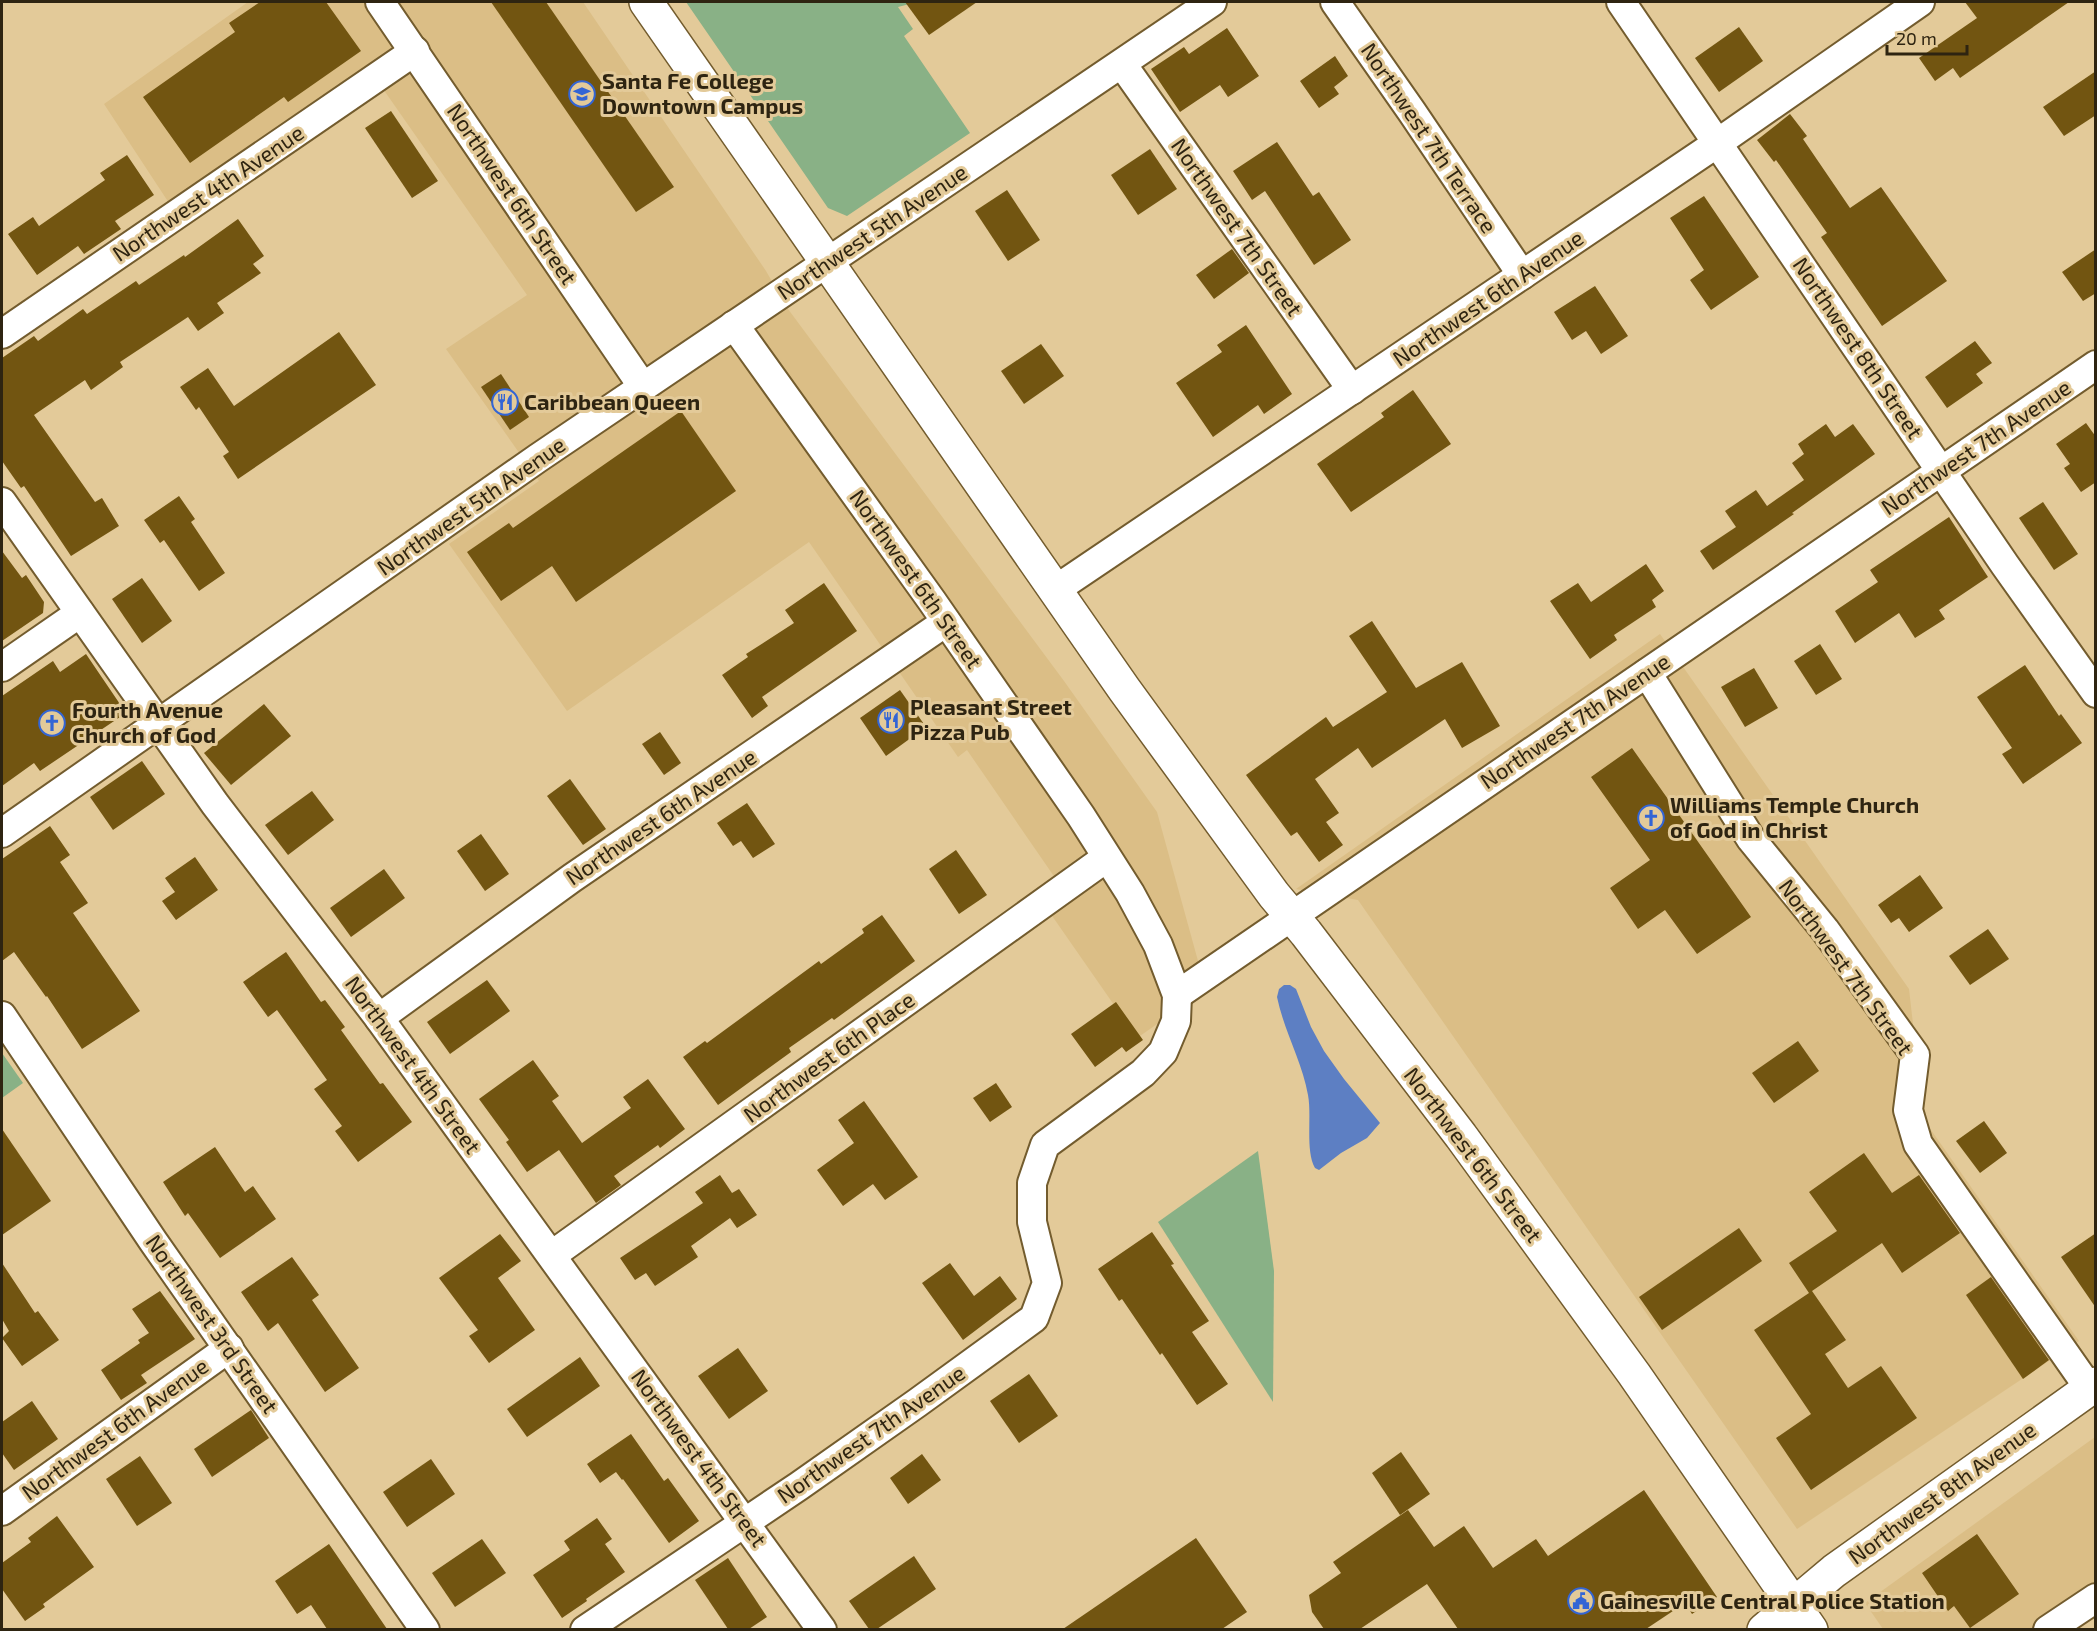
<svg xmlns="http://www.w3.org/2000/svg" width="2097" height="1631" font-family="'Exo 2',sans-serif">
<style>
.built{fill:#dbbe86}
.green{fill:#89b186}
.water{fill:#5d7fc3}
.building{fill:#725511}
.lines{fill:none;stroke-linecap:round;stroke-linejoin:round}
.street-casing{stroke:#735c2e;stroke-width:32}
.secondary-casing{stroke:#735c2e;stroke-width:36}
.street{stroke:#fff;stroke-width:28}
.secondary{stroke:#fff;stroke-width:33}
.labels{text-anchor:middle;stroke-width:6;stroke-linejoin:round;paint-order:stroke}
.poi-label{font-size:22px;font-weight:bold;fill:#2e2411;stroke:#e3ca99;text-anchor:start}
.street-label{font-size:22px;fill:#2e2411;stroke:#e3ca99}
</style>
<rect width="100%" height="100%" fill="#e3ca99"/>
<g class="built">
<path d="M248 2H583L766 271 788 309 1064 681 1157 812 1206 990 1137 1038 1048 910 1060 885 967 750 958 757 809 542 567 711 449 544 539 481 446 349 527 295 367 66 169 203 104 104Z"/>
<path d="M1660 634 1909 989 1924 1120 2079 1341 1797 1529 1358 900 1296 889Z"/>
<path d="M2095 1437V1587L2061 1629H1883L1865 1603Z"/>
</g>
<g class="green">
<path d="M686 2H917L898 7 913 29 904 36 970 133 847 216 828 208Z"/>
<path d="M2 1053 23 1083 2 1098Z"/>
<path d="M1258 1151 1274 1271 1273 1402 1158 1222Z"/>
</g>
<path class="water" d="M1284 985H1290L1296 989 1311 1027 1324 1051 1344 1079 1380 1123 1367 1138 1341 1153 1319 1170 1315 1168C1305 1150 1312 1116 1308 1095 1302 1061 1284 1031 1277 997L1279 989Z"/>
<g class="building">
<path d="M260 2H326L361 51 288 102 284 97 190 163 143 97 235 32 229 23Z"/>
<path d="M491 2H546L674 187 636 212Z"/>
<path d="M905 2H977L929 35Z"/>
<path d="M1965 2H2069L1960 78 1953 68 1935 81 1919 58 1977 18Z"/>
<path d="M1739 27 1763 61 1719 92 1695 58Z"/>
<path d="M1227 28 1259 76 1228 97 1220 85 1180 112 1151 69 1184 47 1189 54Z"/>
<path d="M1335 56 1348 76 1334 87 1339 94 1319 108 1300 81Z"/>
<path d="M2096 71V115L2064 136 2043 107Z"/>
<path d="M391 111 438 181 412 198 365 128Z"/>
<path d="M1790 114 1807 136 1803 139 1850 208 1881 187 1947 281 1882 326 1821 237 1827 233 1776 160 1774 162 1757 140Z"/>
<path d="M1277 142 1313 196 1319 192 1351 240 1314 265 1265 191 1252 200 1233 171Z"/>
<path d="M1150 149 1177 189 1138 215 1111 175Z"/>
<path d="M127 155 154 195 115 221 121 229 84 254 78 246 37 275 8 234 33 217 39 226 105 180 100 173Z"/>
<path d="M1007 190 1040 240 1008 261 975 211Z"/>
<path d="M1704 196 1759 277 1711 310 1690 280 1704 270 1670 218Z"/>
<path d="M238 219 264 256 253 264 261 273 217 303 224 313 198 331 188 317 120 362 123 367 91 390 85 380 34 415 95 502 102 498 119 526 71 556 24 486 21 488 2 461V358L34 336 38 341 83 309 87 314 136 281 139 285 184 255 185 257Z"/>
<path d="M1232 249 1249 273 1214 299 1196 275Z"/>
<path d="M2096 249V293L2083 301 2062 272Z"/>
<path d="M1595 286 1628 336 1601 354 1586 331 1572 340 1554 312Z"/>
<path d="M1246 325 1292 394 1264 414 1258 405 1213 437 1176 383 1222 352 1217 345Z"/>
<path d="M339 332 376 385 238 479 223 456 229 452 199 407 196 410 180 387 208 368 234 406Z"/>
<path d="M1975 341 1992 363 1976 374 1983 383 1947 408 1925 377Z"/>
<path d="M1041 344 1064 376 1024 404 1001 371Z"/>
<path d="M501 374 529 417 510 430 481 387Z"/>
<path d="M1413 390 1451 444 1351 512 1317 464 1384 417 1381 413Z"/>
<path d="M681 411 736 491 576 602 552 566 501 601 467 552 509 523 513 528Z"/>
<path d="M2086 423 2096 437V482L2081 492 2064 468 2070 464 2056 444Z"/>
<path d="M1826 424 1835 437 1853 424 1875 454 1792 513 1794 514 1713 570 1700 551 1736 527 1725 511 1756 490 1767 506 1804 480 1792 463 1804 454 1798 444Z"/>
<path d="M179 496 195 519 191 522 225 573 199 591 164 540 160 543 144 520Z"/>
<path d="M2043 502 2078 554 2054 570 2019 518Z"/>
<path d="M1949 517 1988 577 1939 610 1945 619 1915 638 1899 613 1855 643 1835 611 1878 582 1870 570Z"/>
<path d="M2 551 22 578 26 575 44 602 43 613 2 641Z"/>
<path d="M1646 564 1664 591 1652 600 1656 607 1614 635 1617 640 1590 659 1550 601 1578 583 1591 602Z"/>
<path d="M142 578 172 621 142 643 112 599Z"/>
<path d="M824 583 857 631 762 697 768 706 752 718 722 675 748 657 746 654 794 623 785 610Z"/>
<path d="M1372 621 1416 688 1462 662 1500 726 1462 748 1445 719 1372 768 1358 748 1315 779 1339 813 1326 822 1343 845 1319 862 1297 832 1291 836 1246 775 1326 717 1333 727 1387 692 1349 636Z"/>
<path d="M1820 644 1842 679 1816 695 1794 661Z"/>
<path d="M86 654 126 713 40 771 34 763 2 786V696L53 661 60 672Z"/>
<path d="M2025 665 2059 716 2061 714 2082 743 2023 784 2002 754 2012 748 1977 697Z"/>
<path d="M1754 668 1778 708 1745 727 1721 687Z"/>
<path d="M900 690 926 727 886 756 860 718Z"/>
<path d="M264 704 291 736 231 785 204 753Z"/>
<path d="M660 732 681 763 664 775 642 744Z"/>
<path d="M1632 748 1751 917 1697 954 1665 910 1638 929 1610 888 1650 860 1591 777Z"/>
<path d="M142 761 165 794 113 830 90 797Z"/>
<path d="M570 779 606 829 583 845 547 796Z"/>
<path d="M312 791 334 820 288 855 265 825Z"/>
<path d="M747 803 775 844 753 858 741 841 733 846 717 823Z"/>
<path d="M50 826 70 855 60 862 88 903 73 913 140 1011 82 1049 47 996 46 997 14 952 2 961V859Z"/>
<path d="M481 834 509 874 485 891 457 851Z"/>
<path d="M956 850 987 895 959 914 929 869Z"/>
<path d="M195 857 218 890 176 920 162 901 175 892 165 878Z"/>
<path d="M384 869 405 898 351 937 330 908Z"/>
<path d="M1920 875 1943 908 1909 932 1899 918 1891 923 1878 905Z"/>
<path d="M882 915 915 961 834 1020 832 1018 789 1048 791 1052 718 1105 683 1057 705 1041 707 1043 819 961 821 964 864 933 862 929Z"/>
<path d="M1988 929 2009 959 1970 985 1949 956Z"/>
<path d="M286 952 321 1002 325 1000 345 1027 341 1030 380 1084 383 1083 412 1122 358 1162 335 1131 342 1126 314 1089 327 1080 277 1010 268 1017 243 982Z"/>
<path d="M487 980 510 1011 450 1054 427 1022Z"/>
<path d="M1116 1002 1143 1040 1126 1052 1122 1047 1095 1067 1071 1034Z"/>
<path d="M1798 1041 1819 1071 1774 1103 1752 1073Z"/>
<path d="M533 1060 559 1096 552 1101 582 1143 631 1108 623 1097 648 1079 685 1129 660 1148 658 1145 614 1176 621 1185 596 1203 559 1150 527 1172 506 1142 509 1140 479 1099Z"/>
<path d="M996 1083 1012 1107 990 1122 973 1098Z"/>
<path d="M864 1101 918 1177 885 1200 873 1184 843 1206 817 1170 854 1143 838 1120Z"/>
<path d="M1984 1121 2007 1153 1980 1173 1956 1141Z"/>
<path d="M2 1129 51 1201 2 1235Z"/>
<path d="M215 1147 245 1192 253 1186 276 1219 220 1258 188 1213 185 1216 163 1182Z"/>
<path d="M1864 1153 1892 1193 1919 1175 1960 1233 1902 1273 1882 1243 1812 1291 1846 1340 1825 1354 1848 1388 1881 1366 1917 1418 1811 1490 1776 1438 1811 1414 1754 1330 1809 1293 1789 1263 1837 1231 1809 1192Z"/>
<path d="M720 1175 732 1193 739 1189 757 1215 737 1228 730 1218 691 1246 698 1257 655 1286 646 1273 635 1280 620 1258 703 1203 695 1192Z"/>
<path d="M1739 1228 1762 1261 1662 1330 1639 1297Z"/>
<path d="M1152 1232 1174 1264 1171 1265 1209 1321 1192 1332 1228 1384 1197 1405 1162 1353 1160 1355 1122 1299 1119 1301 1098 1269Z"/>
<path d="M2096 1233V1308L2061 1257Z"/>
<path d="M500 1234 521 1261 498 1278 535 1330 489 1363 469 1336 478 1330 439 1278Z"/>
<path d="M292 1257 319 1295 312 1300 359 1368 325 1392 278 1323 268 1331 241 1292Z"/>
<path d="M2 1263 35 1313 38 1311 59 1340 22 1366 2 1338 9 1331 2 1319Z"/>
<path d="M950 1263 974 1296 1000 1276 1017 1299 963 1340 922 1283Z"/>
<path d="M1991 1277 2049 1360 2023 1379 1966 1295Z"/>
<path d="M160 1291 195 1339 141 1375 147 1383 121 1400 101 1370 140 1343 138 1340 149 1333 132 1309Z"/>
<path d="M738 1348 768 1391 729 1419 698 1376Z"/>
<path d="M580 1357 600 1386 527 1437 507 1409Z"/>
<path d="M1029 1374 1058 1416 1019 1443 990 1401Z"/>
<path d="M32 1401 58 1439 14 1470 2 1453V1422Z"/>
<path d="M251 1410 269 1438 212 1477 194 1449Z"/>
<path d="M631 1434 664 1481 668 1478 699 1521 669 1543 623 1479 622 1480 616 1472 600 1483 587 1464Z"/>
<path d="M1401 1452 1430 1494 1400 1515 1372 1473Z"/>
<path d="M922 1454 941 1480 908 1504 890 1478Z"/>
<path d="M140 1456 172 1503 137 1526 106 1479Z"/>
<path d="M431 1459 455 1494 407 1527 383 1492Z"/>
<path d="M1644 1490 1717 1597 1692 1614 1685 1603 1646 1629H1458L1427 1584 1360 1629H1324L1312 1612 1309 1595 1341 1573 1333 1562 1408 1510 1434 1547 1464 1526 1493 1568 1536 1539 1548 1556Z"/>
<path d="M57 1516 94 1567 43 1604 45 1607 25 1621 2 1589V1563L31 1542 28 1538Z"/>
<path d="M597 1518 612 1539 605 1544 625 1572 586 1599 587 1601 562 1618 533 1575 570 1550 564 1541Z"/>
<path d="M1977 1534 2019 1594 1970 1628 1954 1606 1948 1611 1922 1573Z"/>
<path d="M1196 1538 1247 1612 1222 1629H1063Z"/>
<path d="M482 1539 506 1573 455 1607 432 1573Z"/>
<path d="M329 1544 387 1629H327L311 1605 297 1614 275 1581Z"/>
<path d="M914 1556 936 1589 877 1629H869L849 1601Z"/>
<path d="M728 1558 767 1617 749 1629H728L695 1580Z"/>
</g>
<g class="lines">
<g class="street-casing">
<g id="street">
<path d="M380 2 643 387"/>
<path d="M1335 2 1412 112 1522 275"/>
<path d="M1621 2 2005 565 2096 693"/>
<path d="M1122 64 1352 390"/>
<path d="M2 334 415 51"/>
<path d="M2 502 215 804 379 1018 822 1630"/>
<path d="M1055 590 1719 142 1920 2"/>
<path d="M2 667 80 613"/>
<path d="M1647 673 1751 839 1825 930 1915 1055 1908 1110 1918 1144 2089 1388"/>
<path d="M2 833 538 458 1212 2"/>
<path d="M1177 995 2096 365"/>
<path d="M2 1016 153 1241 425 1630"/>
<path d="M379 1018 572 878 946 622"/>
<path d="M552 1255 1106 858"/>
<path d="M2 1511 229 1348"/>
<path d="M585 1630 799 1486 917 1403 1034 1318 1047 1283 1032 1222V1183L1045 1145 1143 1073 1163 1052 1176 1021 1177 995 1158 945 1130 893 1081 816 932 601 734 325"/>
<path d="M2048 1630 2096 1598"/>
</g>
</g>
<g class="secondary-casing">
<g id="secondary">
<path d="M646 2 1124 689 1274 895 1306 933 1461 1136 1634 1374 1811 1630"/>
<path d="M1764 1630 1834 1571 2096 1384"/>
</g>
</g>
<use href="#street" class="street"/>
<use href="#secondary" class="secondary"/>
</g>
<defs>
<g id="university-ring" transform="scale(1.35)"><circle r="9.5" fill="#e3ca99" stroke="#3365d5" stroke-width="1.5"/><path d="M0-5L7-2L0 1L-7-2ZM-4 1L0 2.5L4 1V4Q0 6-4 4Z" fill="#3365d5"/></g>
<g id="restaurant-ring" transform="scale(1.35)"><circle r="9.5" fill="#e3ca99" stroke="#3365d5" stroke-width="1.5"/><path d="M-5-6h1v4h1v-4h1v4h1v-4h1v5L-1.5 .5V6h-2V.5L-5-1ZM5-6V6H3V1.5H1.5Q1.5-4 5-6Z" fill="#3365d5"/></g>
<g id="church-ring" transform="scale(1.35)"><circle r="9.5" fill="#e3ca99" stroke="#3365d5" stroke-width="1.5"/><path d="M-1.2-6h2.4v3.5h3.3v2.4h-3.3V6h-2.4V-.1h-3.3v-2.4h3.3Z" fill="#3365d5"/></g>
<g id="civic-ring" transform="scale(1.35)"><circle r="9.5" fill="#e3ca99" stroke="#3365d5" stroke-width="1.5"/><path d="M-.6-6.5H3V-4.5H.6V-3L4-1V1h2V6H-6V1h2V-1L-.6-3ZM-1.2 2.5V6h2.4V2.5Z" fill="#3365d5"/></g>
</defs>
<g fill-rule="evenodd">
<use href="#university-ring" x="582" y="94"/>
<use href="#restaurant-ring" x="505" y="402"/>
<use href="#restaurant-ring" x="891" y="720"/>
<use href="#church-ring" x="52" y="723"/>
<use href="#church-ring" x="1651" y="818"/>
<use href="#civic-ring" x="1581" y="1601"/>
</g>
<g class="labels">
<g class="poi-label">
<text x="602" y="89">Santa Fe College<tspan x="602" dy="25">Downtown Campus</tspan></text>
<text x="524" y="410">Caribbean Queen</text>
<text x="910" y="715">Pleasant Street<tspan x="910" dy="25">Pizza Pub</tspan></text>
<text x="72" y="718">Fourth Avenue<tspan x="72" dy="25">Church of God</tspan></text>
<text x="1670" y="813">Williams Temple Church<tspan x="1670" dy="25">of God in Christ</tspan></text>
<text x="1600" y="1609">Gainesville Central Police Station</text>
</g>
<g class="street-label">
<text transform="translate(1429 138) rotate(56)" y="8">Northwest 7th Terrace</text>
<text transform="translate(208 193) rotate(-34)" y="8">Northwest 4th Avenue</text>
<text transform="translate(512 194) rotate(56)" y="8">Northwest 6th Street</text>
<text transform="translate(1237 227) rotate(55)" y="8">Northwest 7th Street</text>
<text transform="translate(872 232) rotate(-34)" y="8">Northwest 5th Avenue</text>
<text transform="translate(1488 298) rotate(-34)" y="8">Northwest 6th Avenue</text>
<text transform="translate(1858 348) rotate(56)" y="8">Northwest 8th Street</text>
<text transform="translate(1976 447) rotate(-34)" y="8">Northwest 7th Avenue</text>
<text transform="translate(471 506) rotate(-35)" y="8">Northwest 5th Avenue</text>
<text transform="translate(916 579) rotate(55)" y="8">Northwest 6th Street</text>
<text transform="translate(1575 721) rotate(-34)" y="8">Northwest 7th Avenue</text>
<text transform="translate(661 817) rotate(-34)" y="8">Northwest 6th Avenue</text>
<text transform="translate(1846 967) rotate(54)" y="8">Northwest 7th Street</text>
<text transform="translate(829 1057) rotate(-36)" y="8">Northwest 6th Place</text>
<text transform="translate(413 1065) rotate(54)" y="8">Northwest 4th Street</text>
<text transform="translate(1473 1155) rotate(53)" y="8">Northwest 6th Street</text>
<text transform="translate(212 1324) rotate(55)" y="8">Northwest 3rd Street</text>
<text transform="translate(115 1429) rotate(-36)" y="8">Northwest 6th Avenue</text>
<text transform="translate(871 1434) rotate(-35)" y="8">Northwest 7th Avenue</text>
<text transform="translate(699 1458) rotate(54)" y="8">Northwest 4th Street</text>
<text transform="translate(1942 1493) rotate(-36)" y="8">Northwest 8th Avenue</text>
</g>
</g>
<rect width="2097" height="1631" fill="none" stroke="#2e2411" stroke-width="6"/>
<path d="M1887 45v9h80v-9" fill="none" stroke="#2e2411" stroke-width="3"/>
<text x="1896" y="45" font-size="18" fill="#2e2411" stroke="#e3ca99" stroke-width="4.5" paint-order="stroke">20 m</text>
</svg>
